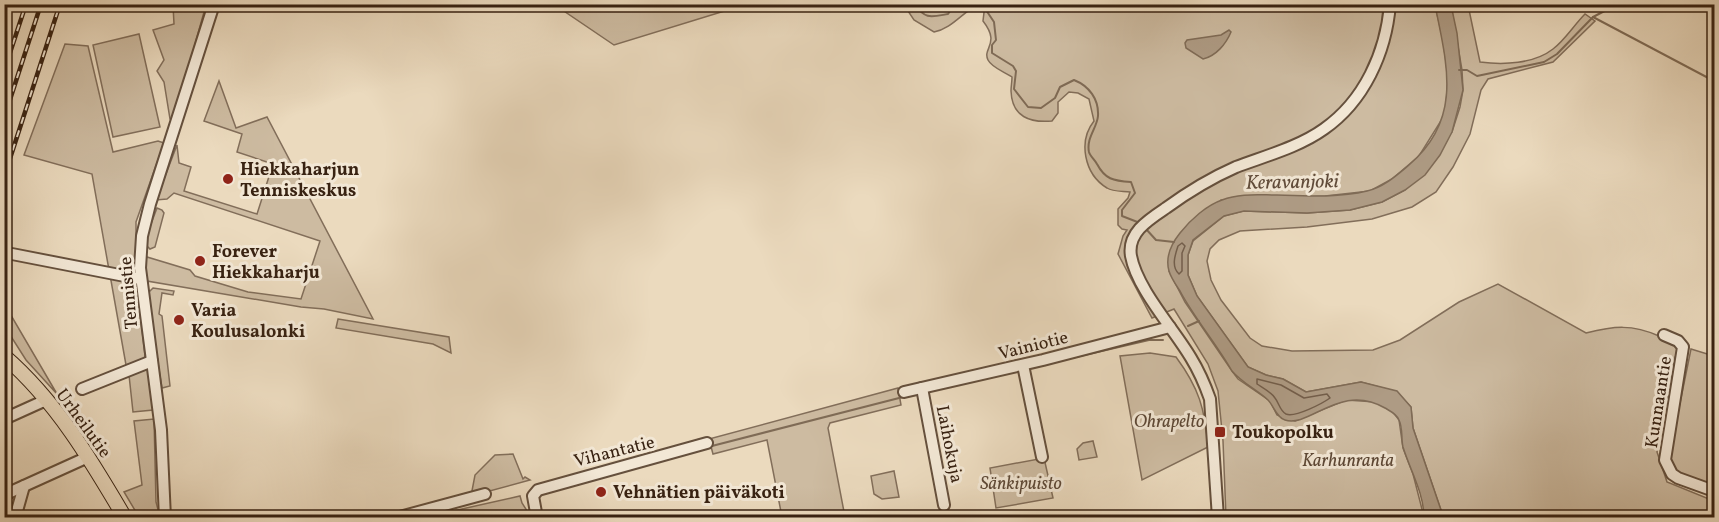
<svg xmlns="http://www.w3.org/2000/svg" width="1719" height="522" font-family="Vollkorn,serif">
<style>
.green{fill:#cdbba1;stroke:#826e5a;stroke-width:1.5}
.water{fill:#ae9b84;stroke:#7f6b56;stroke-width:1.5}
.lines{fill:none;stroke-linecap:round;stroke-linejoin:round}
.shore{stroke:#735e4b;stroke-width:1.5}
.stream{stroke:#7f6b56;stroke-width:2}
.minor-casing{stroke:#65503d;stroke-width:14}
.major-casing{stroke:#382212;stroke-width:16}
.minor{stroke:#f2e7d5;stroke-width:10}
.major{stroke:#ebdabe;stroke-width:14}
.rail-casing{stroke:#382212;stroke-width:4.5}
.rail{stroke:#f2e7d5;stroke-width:2;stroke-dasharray:7;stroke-linecap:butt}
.poi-dot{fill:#8f2418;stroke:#f2e7d5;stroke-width:2}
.labels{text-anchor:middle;stroke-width:6;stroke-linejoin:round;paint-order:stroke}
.poi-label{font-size:18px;font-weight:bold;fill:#382212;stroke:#f2e7d5;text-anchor:start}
.street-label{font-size:18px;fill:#382212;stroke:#f2e7d5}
.park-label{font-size:18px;font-style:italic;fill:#5d4836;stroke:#f2e7d5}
.water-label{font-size:20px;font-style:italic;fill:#614c3a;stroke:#f2e7d5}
</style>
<rect width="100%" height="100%" fill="#ebdabe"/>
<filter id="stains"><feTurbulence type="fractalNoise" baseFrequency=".00333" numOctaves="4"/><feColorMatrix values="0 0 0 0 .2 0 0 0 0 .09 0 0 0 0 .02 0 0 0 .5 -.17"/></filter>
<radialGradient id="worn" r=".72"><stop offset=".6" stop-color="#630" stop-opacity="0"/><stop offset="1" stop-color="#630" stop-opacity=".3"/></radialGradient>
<g class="green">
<path d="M985 4 1435 5 1443 40 1448 78 1446 102 1444 116 1419 156 1392 179 1370 191 1325 196 1221 200 1169 271 1185 302 1232 371 1238 379 1270 401 1277 415 1295 421 1346 400 1376 402 1393 412 1399 420 1403 448 1413 474 1424 517H1226L1223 441 1218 391 1208 364 1174 309 1152 318 1118 254 1123 236 1127 230 1122 229 1118 225V209L1128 198 1130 192C1123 191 1113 192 1107 188 1084 174 1078 141 1094 121L1089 99 1078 93 1069 92 1058 102V113L1052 121C1030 123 1012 117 1011 91 1011 86 1012 82 1012 77 1005 72 992 68 988 60 982 48 1001 44 983 21Z"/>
<path d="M173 5H206L173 122 170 119 164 82 157 71 164 60 153 30 174 24Z"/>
<path d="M555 5H744L614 45Z"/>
<path d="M904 5H977C962 13 951 29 934 32L914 20Z"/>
<path d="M1451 5H1468L1480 62C1503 65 1534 64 1553 49 1565 40 1574 25 1585 14L1595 21 1553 62 1488 79 1481 90 1470 134 1453 167 1436 192 1412 207 1372 219 1307 227 1240 231 1219 240 1210 249 1207 261 1211 280 1221 300 1250 338 1262 346 1292 351 1373 350 1400 340 1459 302 1498 284 1586 333C1614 326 1632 324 1659 336 1667 339 1673 341 1679 348L1674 360 1657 452 1667 482 1714 501V517H1441L1442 513 1413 428 1411 407 1397 392 1361 382 1306 392 1283 379 1266 375 1248 367 1197 296 1188 275V255L1193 241 1224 216 1243 211 1307 213 1350 210 1382 202 1405 190 1452 132 1460 107 1463 90 1462 70Z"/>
<path d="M139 34 160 127 113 137 93 45Z"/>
<path d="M65 44 88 46 113 152 158 141 164 143 136 222V270L132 273 109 270 92 174 24 155Z"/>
<path d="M219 81 236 128 267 117 373 319 324 309 301 307 147 281 145 262 147 257 190 270 195 276 248 292 301 299 320 241 174 193 167 199 156 200 177 145 179 163 191 167 184 191 257 214 273 164 237 152 242 134 204 121Z"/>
<path d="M157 208 162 210 164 213 155 247 150 249 146 245V237Z"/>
<path d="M110 275 133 281 137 286 145 356 144 360 126 365Z"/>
<path d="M153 288 174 291 173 295 162 293 159 314 162 316 170 386 162 388 147 294Z"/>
<path d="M4 305H5L57 394 26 360 5 327Z"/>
<path d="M338 319 449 337 451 353 433 344 336 328Z"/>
<path d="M1691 349 1714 356V486L1678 473 1669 457Z"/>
<path d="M1150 353 1176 357C1199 388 1205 409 1208 447L1142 480 1120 356Z"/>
<path d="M148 369 153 410 133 412 129 375Z"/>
<path d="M898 388 901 405 830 423 828 428 845 517H782L767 440 713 454 709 439Z"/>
<path d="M154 419 156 502 160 517H139L124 492 142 485 134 421Z"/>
<path d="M1093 441 1097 457 1079 460 1077 449 1083 443Z"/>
<path d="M513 454 523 479 525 477 530 480 471 496 475 475 495 455Z"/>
<path d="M1044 458 1053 498 996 508 990 468Z"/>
<path d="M894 471 899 497 882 499 874 494 871 476Z"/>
<path d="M520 496 522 503 531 517H426Z"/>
</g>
<g class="water">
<path d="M1435 5H1451L1457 33 1463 90 1452 132 1440 155 1425 175 1405 190 1382 202 1350 210 1307 213 1244 211 1224 216 1193 240 1188 255V275L1197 296 1248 367 1266 375 1283 379 1306 392 1361 382 1397 391 1411 407 1413 428 1442 513 1441 517 1424 518C1424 493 1410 470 1403 447 1401 439 1403 428 1399 420 1397 414 1390 411 1385 408 1340 382 1310 428 1285 420 1276 417 1274 406 1268 400 1256 389 1242 383 1232 371 1216 343 1195 319 1180 291 1176 285 1171 278 1169 271 1165 257 1172 243 1180 233 1190 220 1207 205 1222 200 1240 193 1258 195 1277 195 1306 196 1338 198 1367 191 1384 187 1397 175 1409 165 1463 119 1447 65 1435 5Z"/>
<path d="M1229 30 1231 32C1226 44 1216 56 1203 59L1186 48 1185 43 1187 40 1221 35Z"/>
</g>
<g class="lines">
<g class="shore">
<path d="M1182 243 1185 246 1182 253V271L1179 274C1171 267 1175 255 1178 246Z"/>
<path d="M1257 379 1281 385 1304 398 1327 394 1330 398C1323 403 1295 418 1286 414 1280 411 1279 403 1275 398 1271 392 1263 388 1257 384Z"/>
</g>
<g class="stream">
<path d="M914 4C926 20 931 17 948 14L955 4"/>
<path d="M987 4 986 10 994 22 996 40 992 45V53L1013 66 1016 71 1014 89 1028 107 1041 108 1055 98 1060 87 1074 80C1089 86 1099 99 1098 116 1097 128 1086 138 1089 152 1090 156 1095 160 1097 164 1105 179 1113 181 1131 182L1135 193 1122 210V216L1140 223"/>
<path d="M1593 17 1714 81"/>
<path d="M1459 70H1467L1477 76 1544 62 1557 54 1593 17 1618 4"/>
<path d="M1146 229 1156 240 1174 242"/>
<path d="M1188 326 1199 321"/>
<path d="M1050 363 1149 340H1163"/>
<path d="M708 447 903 397"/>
</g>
<g class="minor-casing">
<g id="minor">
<path d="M12 254 140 279"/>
<path d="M1664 335 1678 341 1683 347 1665 460 1672 474 1678 478 1714 491"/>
<path d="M1023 365 1042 457"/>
<path d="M922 388 944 505"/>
<path d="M82 389 152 361"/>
<path d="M904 392 1043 360 1170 327"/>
<path d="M4 419 46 400"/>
<path d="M4 495 88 457"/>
<path d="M15 518 24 486"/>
<path d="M165 518 161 430 140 268 142 236 150 204 214 4"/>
<path d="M396 518 485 494"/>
<path d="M537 518 533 496 538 490 707 443"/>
<path d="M1218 518 1210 399C1205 385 1199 371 1191 358 1174 329 1137 289 1131 256 1127 233 1148 220 1166 208 1188 192 1211 178 1236 167 1265 156 1299 147 1324 129 1364 101 1386 53 1390 4"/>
</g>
</g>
<g class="major-casing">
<path id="major" d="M4 356C56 401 91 460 125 518"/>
</g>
<use href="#minor" class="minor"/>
<use href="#major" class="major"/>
<g class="rail-casing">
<g id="rail">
<path d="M4 71 26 4"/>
<path d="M4 118 41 4"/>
<path d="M4 177 60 4"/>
</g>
</g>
<use href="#rail" class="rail"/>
</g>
<g class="poi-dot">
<circle cx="228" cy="179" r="6"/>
<circle cx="200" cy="261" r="6"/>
<circle cx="179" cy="320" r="6"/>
<rect x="1214" y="426" width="12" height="12" rx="3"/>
<circle cx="601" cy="492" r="6"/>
</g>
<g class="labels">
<g class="poi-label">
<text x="240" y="175">Hiekkaharjun<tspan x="240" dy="21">Tenniskeskus</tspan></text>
<text x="212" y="257">Forever<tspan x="212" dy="21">Hiekkaharju</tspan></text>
<text x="191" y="316">Varia<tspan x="191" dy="21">Koulusalonki</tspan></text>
<text x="1232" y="438">Toukopolku</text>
<text x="613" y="498">Vehnätien päiväkoti</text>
</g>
<g class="street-label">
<text transform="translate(128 293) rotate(-95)" y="6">Tennistie</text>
<text transform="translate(1033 345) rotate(-14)" y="6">Vainiotie</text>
<text transform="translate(1658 402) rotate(-81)" y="6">Kunnaantie</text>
<text transform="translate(84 423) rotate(54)" y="6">Urheilutie</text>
<text transform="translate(950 444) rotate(79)" y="6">Laihokuja</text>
<text transform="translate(614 451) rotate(-14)" y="6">Vihantatie</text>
</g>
<g class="park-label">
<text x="1169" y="427">Ohrapelto</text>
<text x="1348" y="466">Karhunranta</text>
<text x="1021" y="489">Sänkipuisto</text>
</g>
<g class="water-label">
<text transform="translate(1292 181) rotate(-1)" y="7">Keravanjoki</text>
</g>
</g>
<rect width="1719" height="522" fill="none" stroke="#ebdabe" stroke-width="24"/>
<rect x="6" y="6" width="1707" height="510" fill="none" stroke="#382212" stroke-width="3"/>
<rect x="12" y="12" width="1695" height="498" fill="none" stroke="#382212" stroke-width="1.5"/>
<rect width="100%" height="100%" filter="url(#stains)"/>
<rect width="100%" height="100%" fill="url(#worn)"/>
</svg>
